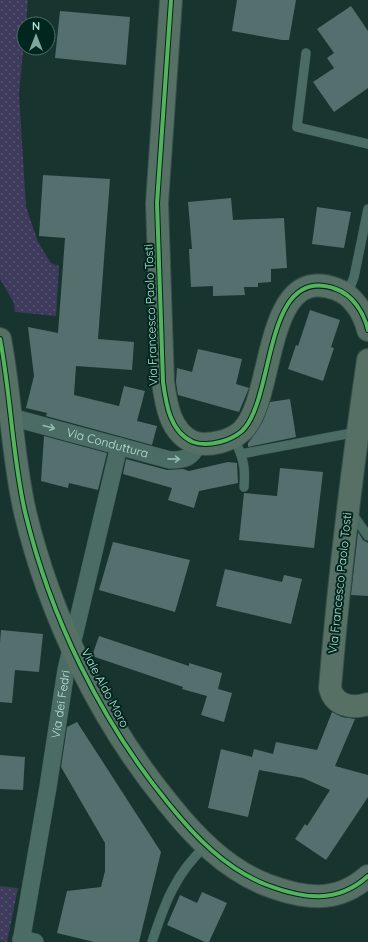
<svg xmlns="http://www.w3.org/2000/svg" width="368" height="942" font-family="Quicksand,sans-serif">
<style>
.grass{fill:url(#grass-dots)}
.building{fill:#53706e}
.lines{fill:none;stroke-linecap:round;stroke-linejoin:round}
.lane-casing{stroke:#38504a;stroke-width:10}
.street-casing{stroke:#38504a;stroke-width:18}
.secondary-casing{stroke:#38504a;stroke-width:24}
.lane{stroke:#4b6c64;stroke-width:9}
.street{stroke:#4b6c64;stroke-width:17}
.secondary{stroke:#577066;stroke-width:22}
.cycleway-casing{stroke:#00261d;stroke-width:6}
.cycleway{stroke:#56b35d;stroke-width:4}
.oneway{stroke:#92baaf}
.labels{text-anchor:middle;stroke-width:4;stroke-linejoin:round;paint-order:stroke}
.street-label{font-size:12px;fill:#b9e4d7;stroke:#00261d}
</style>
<defs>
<pattern id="grass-dots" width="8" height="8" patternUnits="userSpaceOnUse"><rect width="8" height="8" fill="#3e3a5b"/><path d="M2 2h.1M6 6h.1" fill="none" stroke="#585672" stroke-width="1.8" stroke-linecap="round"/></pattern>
</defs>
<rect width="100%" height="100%" fill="#18342e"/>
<g class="grass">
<path d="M0 0H28L26 24H24V41L19 94 26 207 38 242 51 263 59 266 56 316 15 312 14 303 0 279Z"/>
<path d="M0 886 18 888 7 942 0 941Z"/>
</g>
<g class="building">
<path d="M237 0H296L289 40H282L232 31Z"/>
<path d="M351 6 368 31V88L334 112 313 82 334 68 327 58 334 53 317 29Z"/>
<path d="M60 11 130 17 126 65 55 58Z"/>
<path d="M43 175 110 179 98 339 134 342 132 370 76 366 74 395 119 406 124 386 145 391 137 421 157 426 152 445 46 416 47 413 26 408 34 376 28 327 58 333 65 238 39 236Z"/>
<path d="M231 198 233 220 284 218 287 268 271 269V282L258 283V287H244L245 295 213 296V286L191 287 189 249H192L188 202Z"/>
<path d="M317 207 351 212 344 248 312 244Z"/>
<path d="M310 310 340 320 331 347 334 348 323 381 288 369 296 345 298 346Z"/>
<path d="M198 349 242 359 236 384 249 388 239 412 178 395 176 382 177 368 192 372Z"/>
<path d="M290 399 296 437 248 447V443L252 438 263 421 270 402Z"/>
<path d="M44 436 107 453 98 490 69 483 68 488 41 481Z"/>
<path d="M126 459 167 470 183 469 189 471 228 462 237 463 238 483 199 491 194 508 168 500 172 488 123 474Z"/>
<path d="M280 468 323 472 314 548 239 540 244 493 277 496Z"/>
<path d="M358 532 363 540 368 543V596L351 595Z"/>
<path d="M113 542 190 560 175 612 99 590Z"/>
<path d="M225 569 282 582 284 575 302 579 291 624 216 606Z"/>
<path d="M1 630 43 634 39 672 15 670 12 703 0 702V643Z"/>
<path d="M99 636 189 666V663L222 673 218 689 232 693 224 722 201 715 207 696 182 689 183 687 92 656Z"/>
<path d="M332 712 342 717 355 719 335 766 368 775V797L326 860 295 839 305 824 307 826 330 790 303 778 259 770 248 817 208 808 221 749 252 757 254 749 273 754 276 742 317 750Z"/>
<path d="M77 722 161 852 139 942H94L57 933 67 891 101 887 105 871V843L61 767 67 727Z"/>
<path d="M0 755 25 757 23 790 0 789Z"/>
<path d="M202 892 227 903 209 942H205L167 925 180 895 197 903Z"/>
</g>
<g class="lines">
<g class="lane-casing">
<g id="lane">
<path d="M306 53 297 127 368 144"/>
<path d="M347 295 354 277 368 209"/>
<path d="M234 437C242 457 246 464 244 487"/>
<path d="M241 454 357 432"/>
<path d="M351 512 368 536"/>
<path d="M152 942C164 905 176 872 206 846"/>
</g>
</g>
<g class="street-casing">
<g id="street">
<path id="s1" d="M11 417 170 460C185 460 192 458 198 444"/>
<path d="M21 939 35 942"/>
<path id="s2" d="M21 942 48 787 66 670 119 446"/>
</g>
</g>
<g class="secondary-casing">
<g id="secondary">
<path d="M171 0 157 203 163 382C166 404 170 432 193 442 201 445 212 444 220 442 228 440 235 437 242 431 276 399 262 262 336 289 353 295 364 313 368 330"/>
<path d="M0 339C11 396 12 455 25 512 50 616 100 720 168 803 195 837 226 869 267 885 304 899 337 904 368 876"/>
<path d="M368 360C352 469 339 578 330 688 334 706 353 709 368 704"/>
</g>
</g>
<use href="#lane" class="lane"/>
<use href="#street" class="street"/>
<use href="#secondary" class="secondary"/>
<g class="cycleway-casing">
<g id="cycleway">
<path d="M171 0 157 203 163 382C166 404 170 432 193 442 201 445 212 444 220 442 228 440 235 437 242 431 276 399 262 262 336 289 353 295 364 313 368 330"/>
<path d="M0 339C11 396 12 455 25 512 50 616 100 720 168 803 195 837 226 869 267 885 304 899 337 904 368 876"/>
</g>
</g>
<use href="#cycleway" class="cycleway"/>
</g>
<defs><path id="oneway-shaft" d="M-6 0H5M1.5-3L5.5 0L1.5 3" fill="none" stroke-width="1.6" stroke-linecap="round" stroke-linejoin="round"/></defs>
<g class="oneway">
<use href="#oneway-shaft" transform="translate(49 427) rotate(15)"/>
<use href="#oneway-shaft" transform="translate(174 459) rotate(1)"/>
</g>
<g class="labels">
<g class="street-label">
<text transform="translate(151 315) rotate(-92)" y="4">Via Francesco Paolo Tosti</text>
<text dy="4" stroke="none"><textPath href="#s1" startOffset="100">Via Conduttura</textPath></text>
<text transform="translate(340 583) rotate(-84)" y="4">Via Francesco Paolo Tosti</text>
<text transform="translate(105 688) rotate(62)" y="4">Viale Aldo Moro</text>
<text dy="4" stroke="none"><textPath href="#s2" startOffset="241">Via dei Fedri</textPath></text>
</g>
</g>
<g transform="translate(36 36)"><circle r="19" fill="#00261d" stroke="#4a7267"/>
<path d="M0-3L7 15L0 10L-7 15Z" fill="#81a69c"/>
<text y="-6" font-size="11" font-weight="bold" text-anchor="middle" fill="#b9e4d7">N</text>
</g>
</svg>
